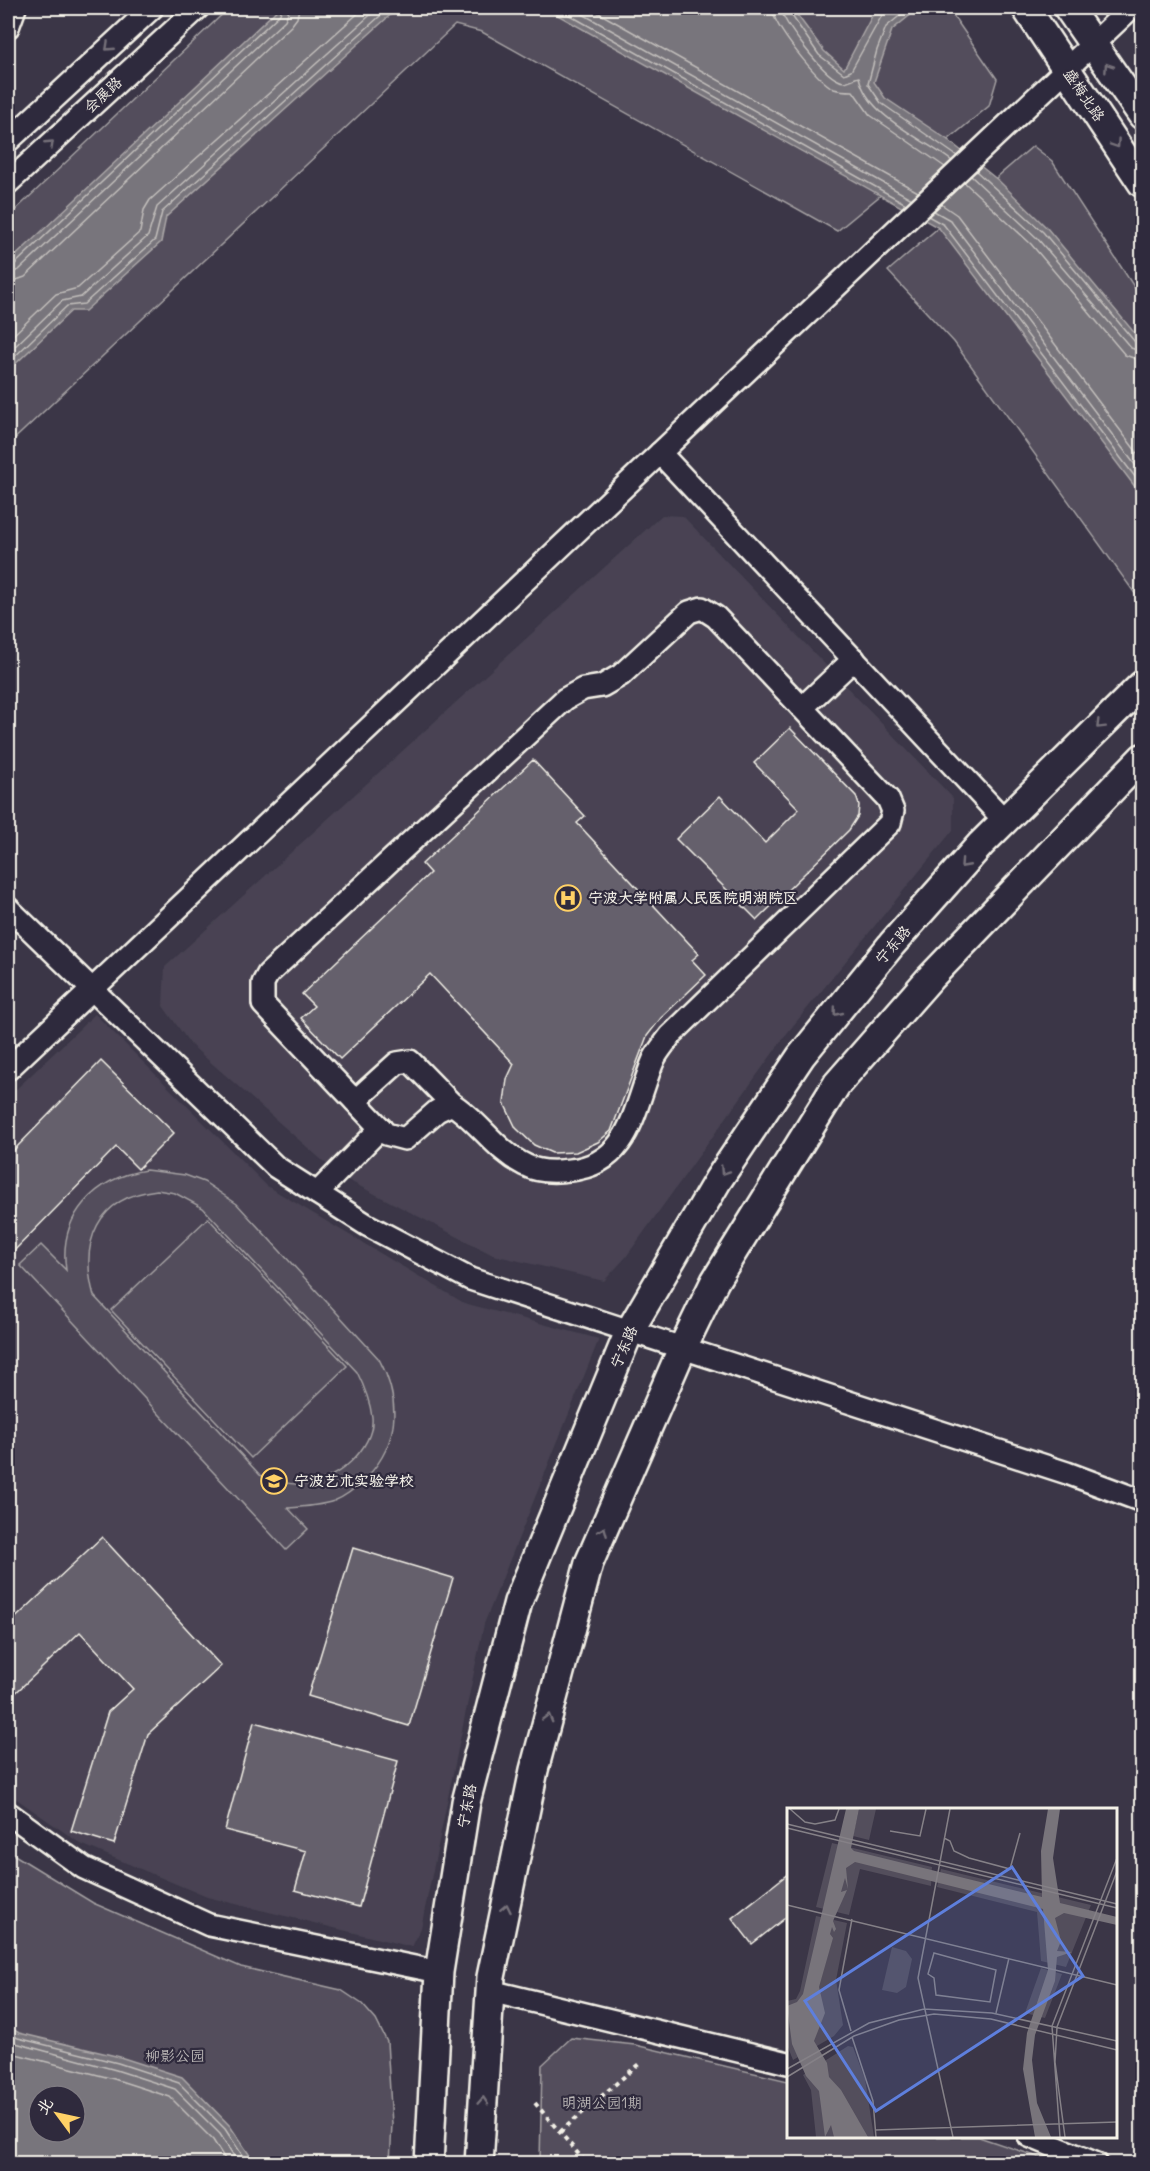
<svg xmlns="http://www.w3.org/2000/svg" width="1150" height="2171" font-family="Delius,'LXGW WenKai TC',sans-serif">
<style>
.built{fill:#484352}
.green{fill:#534e5c;stroke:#a4a0a2;stroke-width:1.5;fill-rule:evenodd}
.water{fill:#78747b;stroke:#aaa6a7;stroke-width:1.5;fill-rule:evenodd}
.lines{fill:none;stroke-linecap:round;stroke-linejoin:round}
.shore{stroke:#c2bfbc;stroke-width:1.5}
.building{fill:#65616c;stroke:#f4f1e8;stroke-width:1.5}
.minor-casing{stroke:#f4f1e8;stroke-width:26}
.major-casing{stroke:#f4f1e8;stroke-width:32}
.path{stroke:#f4f1e8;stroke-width:4;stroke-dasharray:4.5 4.5;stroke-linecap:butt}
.minor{stroke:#2f2a3d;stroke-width:21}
.major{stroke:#2f2a3d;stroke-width:27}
.oneway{stroke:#747079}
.labels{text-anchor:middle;stroke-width:4.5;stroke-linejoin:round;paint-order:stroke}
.street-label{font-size:15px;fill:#f4f1e8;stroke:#2f2a3d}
.poi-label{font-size:15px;font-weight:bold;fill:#f4f1e8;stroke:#2f2a3d;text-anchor:start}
.park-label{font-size:15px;fill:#bcb8b7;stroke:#2f2a3d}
.inset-road{fill:none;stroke:#858187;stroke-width:1.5}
.view{fill:#5e7fdd;fill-opacity:0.15;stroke:#5e7fdd;stroke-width:3}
.inset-edge{fill:none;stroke:#f4f1e8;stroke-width:3}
</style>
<rect width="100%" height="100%" fill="#3b3647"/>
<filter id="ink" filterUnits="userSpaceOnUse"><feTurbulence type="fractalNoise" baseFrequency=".0167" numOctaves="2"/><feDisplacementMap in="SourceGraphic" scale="12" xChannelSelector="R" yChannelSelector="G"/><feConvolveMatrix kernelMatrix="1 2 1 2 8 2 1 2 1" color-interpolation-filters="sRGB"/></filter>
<g filter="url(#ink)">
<g class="built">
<path d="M662 515 683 516 953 798V830L788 1032 626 1257 604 1281 493 1255 340 1176 191 1045 163 1006 165 967Z"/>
<path d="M95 1014 267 1186 464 1303 599 1339 484 1624 421 1928 412 1947 207 1897 81 1844 8 1793V1097Z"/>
</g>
<g class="green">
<path d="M229 8H948L997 79 989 106 837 231 482 32 455 25 8 445V217Z"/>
<path d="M1033 146 1052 161 1142 299 1141 602 954 342 888 271Z"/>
<path d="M146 1170 185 1175 204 1182 237 1204 379 1359C401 1400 400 1442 367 1477 357 1487 347 1496 334 1501 319 1506 304 1507 288 1508L308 1529 286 1550 20 1265 41 1245 66 1270C58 1216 95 1178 146 1170ZM157 1190 175 1193 203 1208 357 1372C364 1386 370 1401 372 1417 375 1449 335 1482 305 1484 288 1485 275 1481 260 1475L94 1296C79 1242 97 1197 157 1190Z"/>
<path d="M208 1218 347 1366 251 1458 111 1310Z"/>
<path d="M8 1851 93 1903 241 1967 341 1990 362 2004 376 2020 387 2042 392 2124 390 2163H8ZM39 2096H75V2132H39Z"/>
<path d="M571 2038 635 2045 788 2081V2136L979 2137 1056 2163H540L542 2065Z"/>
</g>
<g class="water">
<path d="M279 8H398L166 217 161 242 85 311H71L8 371V263Z"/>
<path d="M545 8H792L824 51 844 69 872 16 883 8H919L892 30 874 82 885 98 948 140 999 181 1047 228 1142 342V496L939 228Z"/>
<path d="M8 2026 19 2033 120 2057 182 2077 230 2126 255 2163H8ZM39 2096H75V2132H39Z"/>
</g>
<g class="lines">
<g class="shore">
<path d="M557 8 906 204"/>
<path d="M572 8 912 199"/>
<path d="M590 8 918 192"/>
<path d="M772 8C773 26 817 80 834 89 840 91 846 91 853 91L870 115 945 167"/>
<path d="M781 8C782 22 823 74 838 80 846 85 852 78 859 77 868 117 921 137 952 161"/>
<path d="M788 8 790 13 819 55 844 74 851 71 886 8"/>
<path d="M909 8 886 27 877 50 868 84 881 103 957 156"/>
<path d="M976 171 1043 232 1135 342 1142 345"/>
<path d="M971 176 1037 238 1131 348 1142 352"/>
<path d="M964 182 1031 244 1125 355 1142 361"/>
<path d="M941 204 957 215 1142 459"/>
<path d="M934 211 950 220 1142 474"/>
<path d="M928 216 944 225 1142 486"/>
<path d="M8 267 14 265 280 14 282 8"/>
<path d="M8 274 19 270 285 20 290 8"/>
<path d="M8 283 25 277 291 26 297 18 299 8"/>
<path d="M8 340 56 294 78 288 140 232 144 210 150 200 364 8"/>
<path d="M8 353 62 301 81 297 148 236 157 207 378 8"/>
<path d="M8 363 67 306 84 304 155 240 162 212 389 8"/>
<path d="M8 2033 18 2038 118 2063 179 2083 225 2129 248 2164"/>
<path d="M8 2041 116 2070 175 2089 220 2134 239 2164"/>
<path d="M8 2052 114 2079 170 2097 213 2140 228 2164"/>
</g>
</g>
<g class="building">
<path d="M790 728 856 796 859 805 858 816 849 830 757 920 676 839 720 796 765 843 799 809 754 763Z"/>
<path d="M533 760 585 816 577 823 699 954 692 960 706 975 661 1018 647 1036 611 1131 598 1142 576 1152 552 1153 534 1145 516 1128 504 1103 507 1079 514 1064 430 974 340 1059 301 1018 314 1006 302 994 430 873 422 864Z"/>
<path d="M101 1061 174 1133 138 1169 116 1147 8 1257V1156Z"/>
<path d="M102 1537 221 1666 148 1734 114 1844 71 1831 108 1712 133 1689 80 1632 8 1700V1625Z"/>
<path d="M353 1548 453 1578 409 1726 308 1696Z"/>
<path d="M254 1722 398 1761 359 1907 295 1890 306 1851 225 1830Z"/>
<path d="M789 1873V1915L752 1944 732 1918Z"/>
</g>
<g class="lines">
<g class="minor-casing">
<g id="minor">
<path d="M8 27 15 8"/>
<path d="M8 141 152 8"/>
<path d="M8 183 198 8"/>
<path d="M660 453 1005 821"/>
<path d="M702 608 716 617 888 799 893 811 890 823 670 1036C665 1043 658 1051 654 1059 634 1105 632 1164 570 1170 556 1172 538 1172 525 1165 495 1150 479 1121 452 1104L437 1111 405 1139 386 1134 263 1004V983L268 974 565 699 583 689 602 686 621 675 689 612Z"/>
<path d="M802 708 854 659"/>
<path d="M8 908 276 1167 367 1225 470 1279 1067 1473 1142 1501"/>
<path d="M8 1069 1131 8"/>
<path d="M355 1101 397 1063 410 1061 452 1104"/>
<path d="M317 1193 381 1128"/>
<path d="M8 1813 84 1868 209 1925 439 1972"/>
<path d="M490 1991 788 2063"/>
<path d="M1029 2136 1097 2164"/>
</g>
</g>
<g class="major-casing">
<g id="major">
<path d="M1026 8 1142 183"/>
<path d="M1068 8 1142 115"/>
<path d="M429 2164 439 1972 466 1802 518 1602 629 1332 718 1180 801 1056 892 944 981 844 1142 685"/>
<path d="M479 2164 491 1977 534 1770 589 1563 682 1349 715 1281 837 1084 930 978 1142 758"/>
</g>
</g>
<g class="path">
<path d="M535 2103 587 2164"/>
<path d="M560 2132 640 2063"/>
</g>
<use href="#minor" class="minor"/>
<use href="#major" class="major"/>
</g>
<defs><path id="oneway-chevron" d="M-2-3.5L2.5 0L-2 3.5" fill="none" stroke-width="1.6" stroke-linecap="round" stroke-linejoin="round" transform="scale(1.5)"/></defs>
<g class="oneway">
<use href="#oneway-chevron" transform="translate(109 47) rotate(137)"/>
<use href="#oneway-chevron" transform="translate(1108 67) rotate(-124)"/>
<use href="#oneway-chevron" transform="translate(50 144) rotate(-43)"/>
<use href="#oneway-chevron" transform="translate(1116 144) rotate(56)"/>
<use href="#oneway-chevron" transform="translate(1100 725) rotate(135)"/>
<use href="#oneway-chevron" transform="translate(964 864) rotate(132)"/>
<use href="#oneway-chevron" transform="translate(837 1012) rotate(129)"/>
<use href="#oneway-chevron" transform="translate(724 1171) rotate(124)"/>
<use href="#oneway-chevron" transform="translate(603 1531) rotate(-67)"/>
<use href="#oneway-chevron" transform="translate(548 1718) rotate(-75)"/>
<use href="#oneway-chevron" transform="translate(506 1908) rotate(-78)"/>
<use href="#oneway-chevron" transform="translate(483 2101) rotate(-86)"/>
</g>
</g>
<defs>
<g id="hospital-ring" transform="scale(1.35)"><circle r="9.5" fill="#2f2a3d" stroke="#ffd166" stroke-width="1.5"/><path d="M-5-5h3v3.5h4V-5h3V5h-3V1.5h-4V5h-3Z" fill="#ffd166"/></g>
<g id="school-ring" transform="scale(1.35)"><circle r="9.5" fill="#2f2a3d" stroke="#ffd166" stroke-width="1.5"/><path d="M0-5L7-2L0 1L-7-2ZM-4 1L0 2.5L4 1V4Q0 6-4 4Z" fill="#ffd166"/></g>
</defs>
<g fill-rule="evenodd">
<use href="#hospital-ring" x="568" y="898"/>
<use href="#school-ring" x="274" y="1481"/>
</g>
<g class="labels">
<g class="street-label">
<text transform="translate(103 95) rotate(-43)" y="5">会展路</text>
<text transform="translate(1084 95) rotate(56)" y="5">盛梅北路</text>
<text transform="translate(893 945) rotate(-50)" y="5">宁东路</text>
<text transform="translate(624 1347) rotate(-66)" y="5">宁东路</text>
<text transform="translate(467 1806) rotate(-79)" y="5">宁东路</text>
</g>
<g class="poi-label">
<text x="588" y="903">宁波大学附属人民医院明湖院区</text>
<text x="294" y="1486">宁波艺术实验学校</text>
</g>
<g class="park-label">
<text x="175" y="2061">柳影公园</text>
<text x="602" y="2108">明湖公园1期</text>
</g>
</g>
<g transform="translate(787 1808)">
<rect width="330" height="330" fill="#3b3647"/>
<path d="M72 1H89L82 32 66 28ZM45 35 145 59 144 78 73 61 62 107 29 99ZM154 61 304 97 279 159 254 153 250 104 150 79ZM29 108 60 115 49 172 56 217 47 228 6 252 0 237V193L9 191 13 183ZM105 139 119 143 125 151 119 179 110 185 95 182ZM254 160 275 166 258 210 238 205ZM61 238 66 239 78 271 87 329H29L24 282 16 267Z" fill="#534e5c"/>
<path d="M59 1H72L64 40 67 43 255 89 254 43 261 1H273L266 50 273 95 330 109V117L277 105 268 110 274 133 270 143 285 144 270 149 268 173 248 227 245 252 250 295 264 329H248L236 261 240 225 261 162 256 101 68 54 59 60 61 81 58 70 54 84 60 82 46 113 49 121 47 124 45 119 43 126 46 130 32 179 38 205 27 233 40 255 42 269 54 282 81 329H47L44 317 38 329 32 283 19 268 5 236 0 198 10 194 16 186Z" fill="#78747b"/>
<path class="inset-road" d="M3 1 18 14 28 16 48 12 52 1M163 1 131 170 166 329M0 16 330 96M0 20 330 100M103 23 133 28 139 1M157 30 163 33 167 43 182 50 223 61 233 25M0 97 330 177M147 145 209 162 203 194 149 187 147 170 141 166ZM209 205 222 150M64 223 52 182 65 111M65 229 86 293 89 329M0 261 82 215 137 201 205 205 330 233M0 269 67 228 112 212 147 206 204 211 330 242M88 322 330 314M273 329 265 218 330 50M278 329 268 254 270 219 330 63"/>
<path class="view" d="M225 59 296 168 89 303 18 193Z"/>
<rect width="330" height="330" class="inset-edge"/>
</g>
<rect width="1150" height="2171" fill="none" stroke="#2f2a3d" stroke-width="30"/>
<rect x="15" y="15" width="1120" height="2141" fill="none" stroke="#f4f1e8" stroke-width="2" filter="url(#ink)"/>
<g transform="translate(57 2114) rotate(303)"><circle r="28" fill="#2f2a3d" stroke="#7e7a81" stroke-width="1.5"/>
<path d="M0-4.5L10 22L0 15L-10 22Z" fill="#ffd166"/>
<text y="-9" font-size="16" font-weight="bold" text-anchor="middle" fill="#f4f1e8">北</text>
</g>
</svg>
